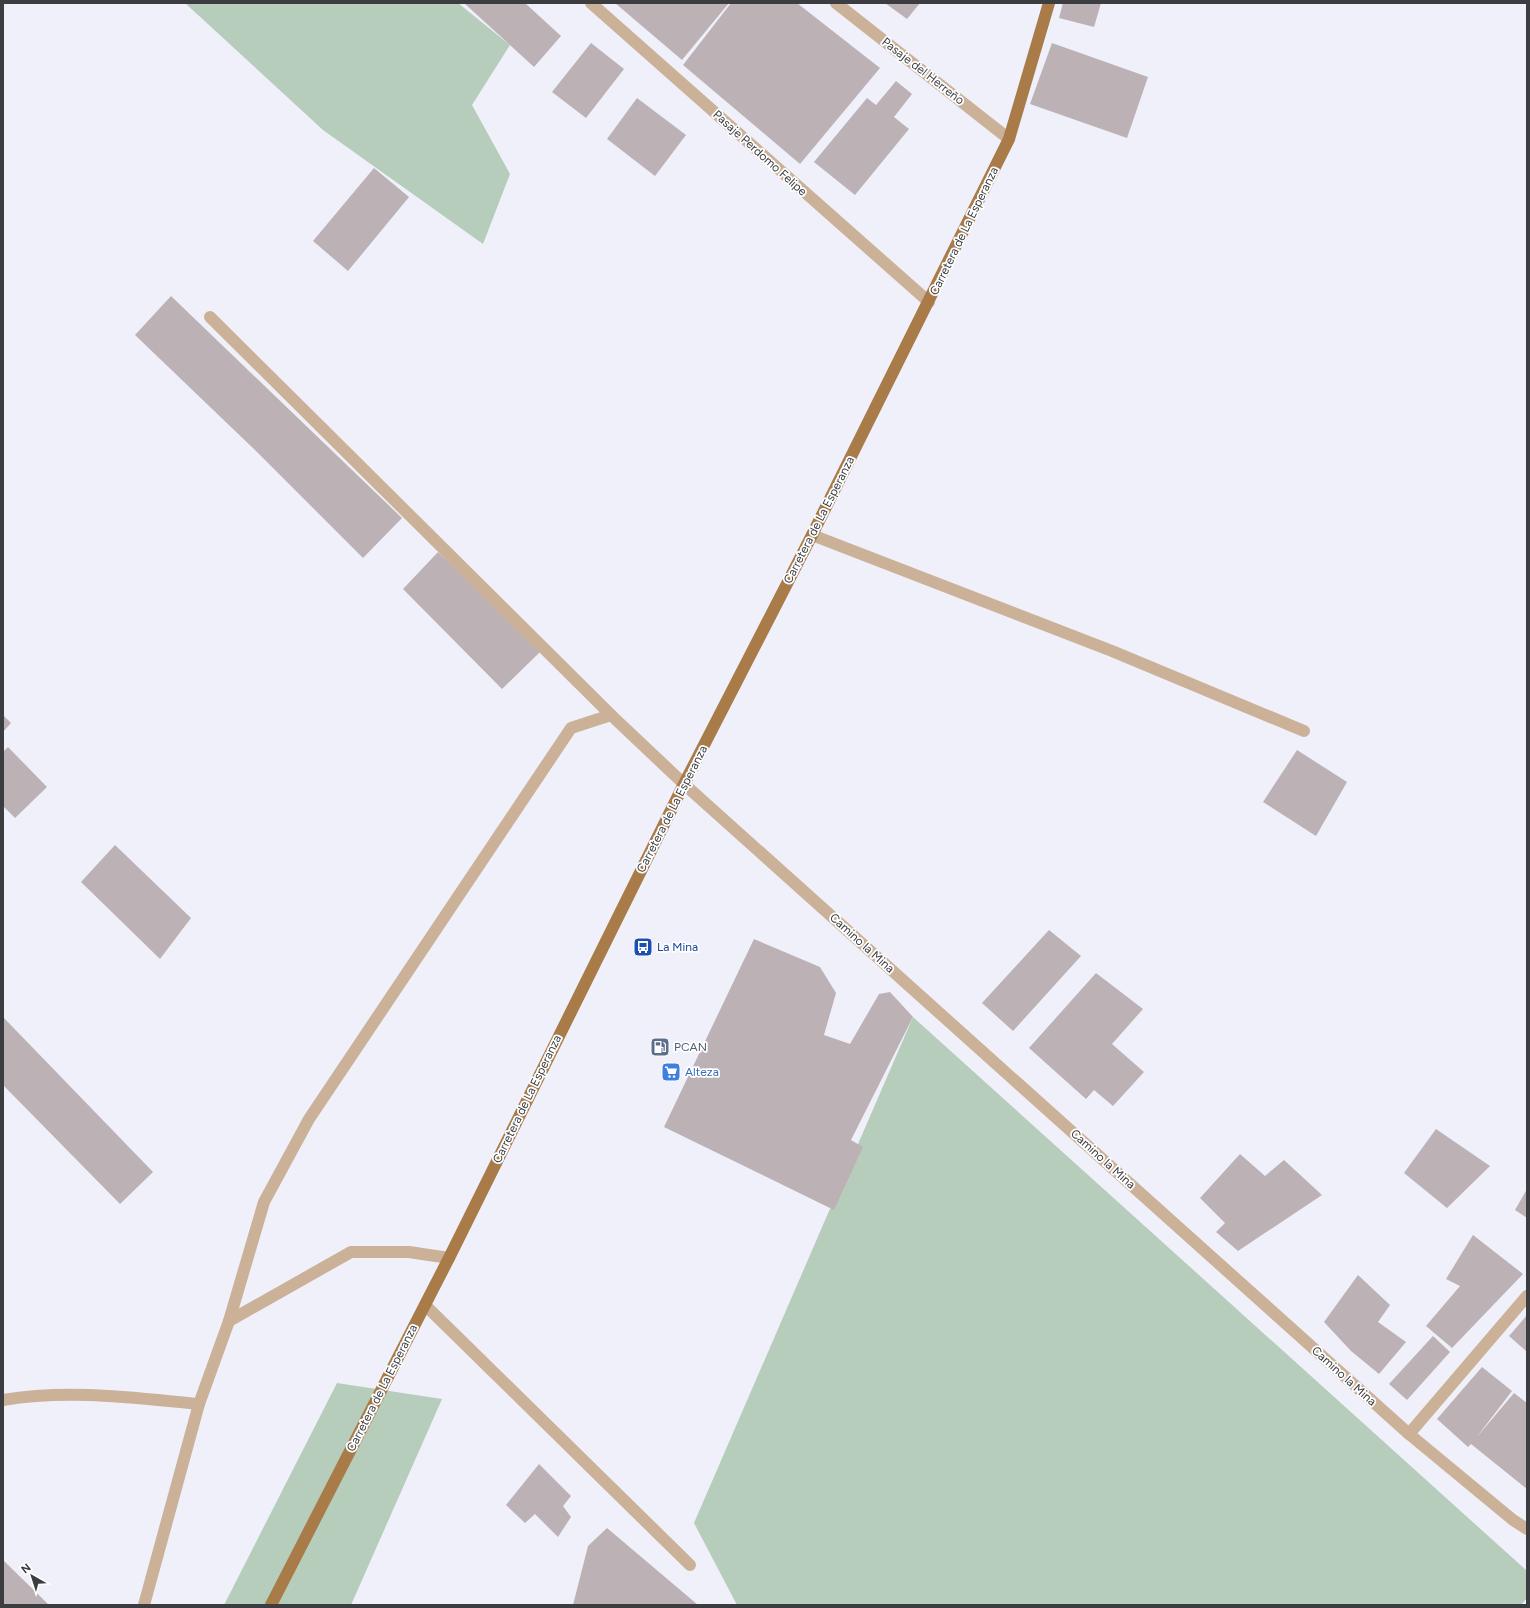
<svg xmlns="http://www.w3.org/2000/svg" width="1530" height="1608" font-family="Figtree,sans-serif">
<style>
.green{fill:#b6cdbb}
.building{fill:#bcb2b6}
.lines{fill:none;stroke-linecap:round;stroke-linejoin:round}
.service{stroke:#cbb198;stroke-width:12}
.minor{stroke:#cbb198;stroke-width:12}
.primary{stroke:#a87b49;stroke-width:12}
.labels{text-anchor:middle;stroke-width:3.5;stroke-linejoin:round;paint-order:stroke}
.street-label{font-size:12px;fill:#3c3d40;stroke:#fff}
.transit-label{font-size:12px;fill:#164399;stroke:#fff;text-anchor:start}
.service-label{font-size:12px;fill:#4e5e75;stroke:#fff;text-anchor:start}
.shop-label{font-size:12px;fill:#366cbe;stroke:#fff;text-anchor:start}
</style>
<rect width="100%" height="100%" fill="#eff0fa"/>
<g class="green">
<path d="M185 3H458L510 45 472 105 510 174 483 244 323 130Z"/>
<path d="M913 1017 1527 1571V1598L1521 1605H737L694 1523Z"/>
<path d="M337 1383 442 1399 351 1605H224Z"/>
</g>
<g class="building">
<path d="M464 3H525L561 36 534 67Z"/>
<path d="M615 3H729L682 60Z"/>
<path d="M731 3H797L880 68 800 164 683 65Z"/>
<path d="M885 3H920L907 19Z"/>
<path d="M1063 3H1101L1094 27 1059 18Z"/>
<path d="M591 43 624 69 586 118 552 92Z"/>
<path d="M1052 43 1148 77 1127 138 1030 104Z"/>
<path d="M896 81 912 94 894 117 909 129 855 195 814 162 867 98 876 105Z"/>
<path d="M637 98 686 135 655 176 607 139Z"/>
<path d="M374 168 409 197 348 271 313 241Z"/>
<path d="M171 296 402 518 363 558 257 452 135 335Z"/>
<path d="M438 552 492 603 540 652 502 689 403 589Z"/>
<path d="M3 715 11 723 3 732Z"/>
<path d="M8 747 47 787 15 818 3 806V752Z"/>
<path d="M1297 750 1347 782 1316 836 1263 802Z"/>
<path d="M115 845 191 918 160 959 81 882Z"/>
<path d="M1049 930 1081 956 1013 1031 982 1003Z"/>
<path d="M754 939 820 967 836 993 824 1035 850 1044 879 994 890 992 913 1017 851 1140 863 1147 834 1210 664 1127Z"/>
<path d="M1096 973 1143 1009 1112 1044 1144 1072 1113 1106 1094 1090 1086 1099 1029 1048Z"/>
<path d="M3 1017 153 1172 120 1204 3 1085Z"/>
<path d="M1436 1129 1490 1166 1447 1208 1404 1173Z"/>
<path d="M1240 1154 1265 1176 1284 1160 1322 1195 1238 1251 1216 1232 1225 1223 1200 1198Z"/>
<path d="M1527 1189V1218L1515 1210Z"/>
<path d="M1473 1235 1523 1274 1452 1348 1426 1326 1460 1286 1446 1279Z"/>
<path d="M1358 1275 1390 1305 1378 1322 1406 1342 1379 1374 1351 1351 1324 1322Z"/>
<path d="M1527 1315V1352L1509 1336Z"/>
<path d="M1433 1336 1450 1352 1407 1400 1389 1384Z"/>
<path d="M1482 1367 1512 1391 1476 1438 1514 1393 1527 1403V1489L1471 1444 1468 1447 1437 1419Z"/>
<path d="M539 1464 571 1496 563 1506 571 1517 558 1537 535 1514 525 1523 506 1505Z"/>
<path d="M607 1528 698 1605H573L588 1546Z"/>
<path d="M3 1560 49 1605H3Z"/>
</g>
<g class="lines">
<path class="service" d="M210 317 611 715"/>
<g class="minor">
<path d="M591 3 929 302"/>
<path d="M836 3 1009 139"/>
<path d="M812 535 1112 651 1304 731"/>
<path d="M425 1305 690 1565"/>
<path d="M229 1321 351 1252H409L449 1258"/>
<path d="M3 1400C70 1389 133 1398 199 1404"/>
<path d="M1409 1434 1527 1296"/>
<path d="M144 1605 199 1404 229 1321 264 1202 309 1119 571 728 611 715 684 784 1409 1434 1513 1520 1527 1529"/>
</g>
<path class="primary" d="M271 1605 449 1258 684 784 812 535 1009 139 1049 3"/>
</g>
<defs>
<g id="bus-square" transform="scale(1)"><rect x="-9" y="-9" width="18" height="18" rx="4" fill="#1a4fb4" stroke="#fff"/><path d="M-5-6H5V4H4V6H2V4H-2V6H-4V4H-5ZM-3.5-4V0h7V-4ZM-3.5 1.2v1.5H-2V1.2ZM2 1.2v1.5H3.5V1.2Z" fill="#fff"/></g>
<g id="fuel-square" transform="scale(1)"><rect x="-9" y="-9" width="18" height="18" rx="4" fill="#5c6f8a" stroke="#fff"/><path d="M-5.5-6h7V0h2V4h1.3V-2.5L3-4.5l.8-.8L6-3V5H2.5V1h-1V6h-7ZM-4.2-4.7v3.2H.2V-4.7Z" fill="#fff"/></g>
<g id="supermarket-square" transform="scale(1)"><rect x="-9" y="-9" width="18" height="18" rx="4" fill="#3f7fe0" stroke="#fff"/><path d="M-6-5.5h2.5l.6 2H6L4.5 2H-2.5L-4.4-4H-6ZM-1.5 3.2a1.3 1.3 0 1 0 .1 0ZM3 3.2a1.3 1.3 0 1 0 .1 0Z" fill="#fff"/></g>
</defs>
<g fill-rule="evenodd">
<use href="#bus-square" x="643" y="947"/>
<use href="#fuel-square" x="660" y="1047"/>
<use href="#supermarket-square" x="671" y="1072"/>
</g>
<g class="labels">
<g class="street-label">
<text transform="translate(923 71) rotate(38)" y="4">Pasaje del Herreño</text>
<text transform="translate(760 153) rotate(42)" y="4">Pasaje Perdomo Felipe</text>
<text transform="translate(964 231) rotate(-64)" y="4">Carretera de La Esperanza</text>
<text transform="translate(819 520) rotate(-63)" y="4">Carretera de La Esperanza</text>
<text transform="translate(672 809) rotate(-63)" y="4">Carretera de La Esperanza</text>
<text transform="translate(862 943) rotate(42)" y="4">Camino la Mina</text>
<text transform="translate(527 1099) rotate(-64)" y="4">Carretera de La Esperanza</text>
<text transform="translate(1103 1159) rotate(42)" y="4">Camino la Mina</text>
<text transform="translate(1344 1376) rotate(42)" y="4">Camino la Mina</text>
<text transform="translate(382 1388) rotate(-63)" y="4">Carretera de La Esperanza</text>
</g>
<g class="transit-label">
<text x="657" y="951">La Mina</text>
</g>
<g class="service-label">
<text x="674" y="1051">PCAN</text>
</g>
<g class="shop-label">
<text x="685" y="1076">Alteza</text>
</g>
</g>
<rect width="1530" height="1608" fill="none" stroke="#3c3d40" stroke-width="8"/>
<g transform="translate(32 1576) rotate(321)" stroke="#ffffff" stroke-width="3" paint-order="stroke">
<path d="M0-3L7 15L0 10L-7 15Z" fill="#3c3d40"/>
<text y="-6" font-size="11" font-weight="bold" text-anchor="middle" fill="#3c3d40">N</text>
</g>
</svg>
